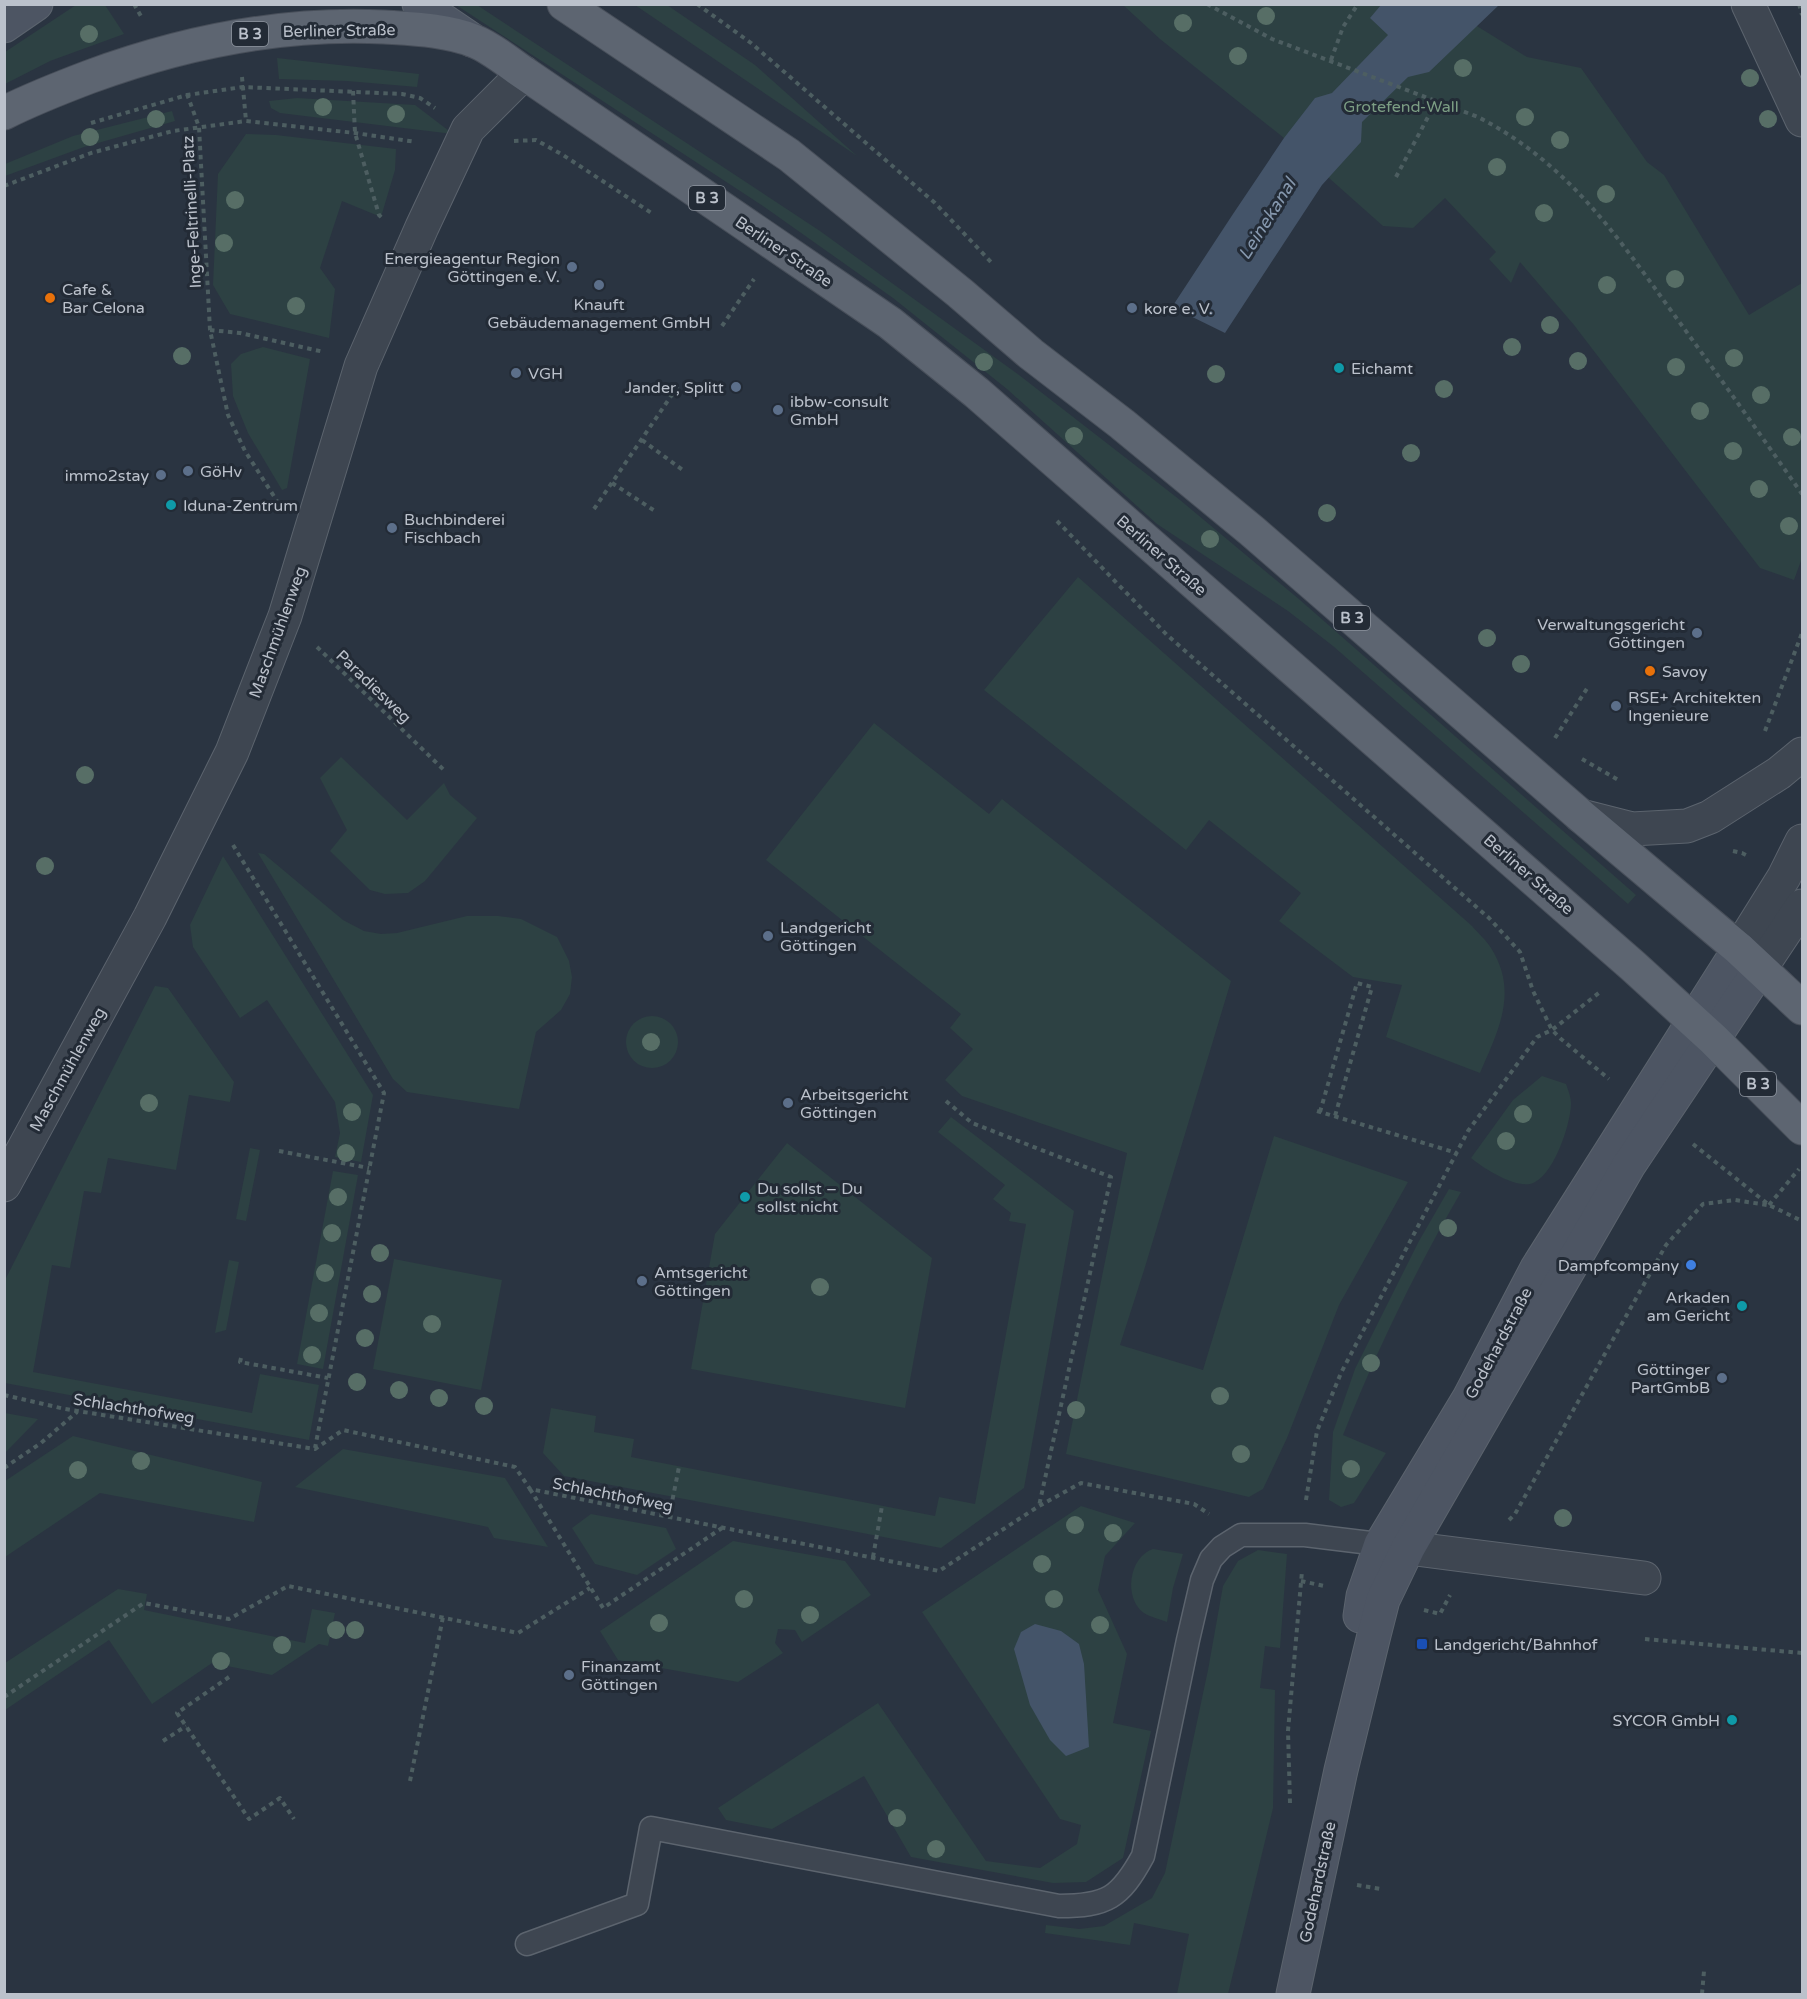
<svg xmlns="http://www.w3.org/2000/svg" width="1807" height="1999" font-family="'Varela Round',sans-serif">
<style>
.green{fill:#2d4143}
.water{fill:#445469}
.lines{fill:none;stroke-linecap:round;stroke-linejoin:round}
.lane-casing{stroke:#5c646e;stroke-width:25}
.street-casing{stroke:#5c646e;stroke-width:35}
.secondary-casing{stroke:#5c646e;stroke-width:35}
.primary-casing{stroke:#484f5a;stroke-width:35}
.path{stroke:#4d5e61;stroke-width:4;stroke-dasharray:4.5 4.5;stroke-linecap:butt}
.lane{stroke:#3e4651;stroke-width:22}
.street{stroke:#3e4651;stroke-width:33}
.secondary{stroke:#4d5563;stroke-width:33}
.primary{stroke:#5d6571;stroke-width:33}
.tree{fill:#576e66}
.service-dot{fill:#5c6f8a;stroke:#232b36;stroke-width:2}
.food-dot{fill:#e8710a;stroke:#232b36;stroke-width:2}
.culture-dot{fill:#0f9aa8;stroke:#232b36;stroke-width:2}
.shop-dot{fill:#3f7fe0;stroke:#232b36;stroke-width:2}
.transit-dot{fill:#1a4fb4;stroke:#232b36;stroke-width:2}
.labels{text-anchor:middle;stroke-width:6;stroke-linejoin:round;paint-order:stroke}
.shield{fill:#232b36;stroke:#8d949e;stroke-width:1.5}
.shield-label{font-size:15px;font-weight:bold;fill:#bbc1cb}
.street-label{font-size:16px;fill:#bbc1cb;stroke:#232b36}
.park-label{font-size:16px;fill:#7c9e84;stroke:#232b36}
.poi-label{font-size:16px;fill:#bbc1cb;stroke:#232b36;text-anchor:start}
.water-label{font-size:18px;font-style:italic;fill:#8698ae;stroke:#232b36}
</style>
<rect width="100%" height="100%" fill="#2a3441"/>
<g class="green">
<path d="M76 5H105L124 34 50 61 5 84V52Z"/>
<path d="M456 5H477L820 231 1019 375 1180 500 1300 600 1636 895 1628 904 1333 646 1288 611 1157 524 1007 389 893 298 763 206Z"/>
<path d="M635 5H667L755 65 857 156Z"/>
<path d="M1123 5H1443L1527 57 1581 68 1647 162 1664 175 1749 315 1802 283V558L1794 580 1760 568 1574 325 1520 262 1511 283 1489 259 1496 252 1445 198 1413 228 1383 226 1284 138 1160 39Z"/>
<path d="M277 58 419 74 417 87 347 81 279 79Z"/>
<path d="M297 98 415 105 453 134 280 113 271 108 269 101Z"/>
<path d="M172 111 175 121 84 147 5 176V164L73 136Z"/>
<path d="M246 134 276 135 396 149 395 170 381 217 342 201 320 268 335 289 329 338 230 314 213 285 218 174Z"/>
<path d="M263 347 310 359 287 488 282 490 248 433 233 396 231 364 241 354Z"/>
<path d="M1078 577 1472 926C1478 933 1486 940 1491 948 1519 992 1498 1031 1480 1073L1386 1037 1402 985 1353 977 1279 921 1301 893 1209 820 1186 850 984 690Z"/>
<path d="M874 723 989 814 1002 799 1231 981 1145 1267 1120 1345 1203 1370 1274 1136 1408 1182 1339 1305 1287 1438 1263 1489 1249 1497 1066 1454 1127 1153 962 1096 945 1080 973 1049 950 1028 961 1014 766 860Z"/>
<path d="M341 757 407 820 444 783 450 795 477 818 425 881 408 893 385 894 370 890 330 851 347 830 320 778Z"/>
<path d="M258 853 264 854 343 920 364 931 381 934 397 933 467 916H498L521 919 557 937 569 961 572 977 570 994 561 1010 536 1032 519 1109 407 1092 393 1079Z"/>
<path d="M223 856 373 1095 361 1162 335 1157 340 1133 335 1102 267 1000 240 1018 193 947 190 925Z"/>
<path d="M155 986 168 988 234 1082 230 1102 189 1095 176 1170 108 1158 101 1193 84 1191 70 1268 52 1265 33 1372 252 1413 260 1374 319 1385 309 1440 5 1383V1280Z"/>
<circle cx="652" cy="1042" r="26"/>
<path d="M1542 1076 1566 1084C1568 1090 1571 1097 1571 1103 1571 1124 1553 1179 1530 1184 1513 1187 1483 1168 1471 1158L1513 1100Z"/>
<path d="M951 1117 1074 1211 1024 1488 941 1548 564 1476 543 1453 551 1408 596 1416 594 1432 634 1439 631 1457 935 1516 939 1497 975 1504 1026 1224 1009 1221 1011 1213 993 1199 1005 1185 938 1132Z"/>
<path d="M787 1143 932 1258 905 1408 691 1369 715 1234Z"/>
<path d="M250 1148 260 1150 246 1221 236 1219Z"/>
<path d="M333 1171 358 1175 323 1369 297 1364Z"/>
<path d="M1449 1189 1461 1192C1416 1269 1376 1352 1343 1435L1386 1453 1354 1503 1341 1507 1329 1500 1333 1432 1355 1369 1419 1241Z"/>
<path d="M394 1259 502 1280 481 1390 373 1369Z"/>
<path d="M229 1260 239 1262 226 1330 215 1333Z"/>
<path d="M5 1413 38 1419 5 1453 4 1413Z"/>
<path d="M73 1436 262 1482 254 1522 100 1493 5 1557V1481Z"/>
<path d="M343 1449 505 1478 548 1547 494 1538 488 1527 295 1487Z"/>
<path d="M1081 1506 1135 1523 1105 1556 1098 1590 1127 1654 1113 1723 1151 1731 1123 1858 1086 1882 1053 1883 911 1857 864 1776 772 1829 726 1820 718 1808 878 1703 986 1861 1040 1868 1077 1844 1081 1825 1060 1819 922 1612Z"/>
<path d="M591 1514 666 1528 676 1549 637 1575 595 1564 572 1528Z"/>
<path d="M733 1541 845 1561 871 1595 802 1642 795 1630 778 1629 775 1643 783 1653 738 1682 618 1660 600 1631Z"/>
<path d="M1153 1549 1183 1554 1173 1588 1167 1622C1160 1619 1150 1617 1144 1613 1123 1598 1129 1557 1153 1549Z"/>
<path d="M1258 1550 1287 1554 1280 1648 1265 1646 1260 1688 1275 1690 1273 1808 1228 1994H1177L1189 1934 1134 1923 1130 1945 1045 1933 1046 1925 1079 1929 1104 1926 1152 1898 1165 1873 1208 1670 1223 1586 1238 1561Z"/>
<path d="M118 1589 147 1594 144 1610 305 1643 312 1609 335 1613 328 1646 319 1644 272 1675 212 1663 152 1704 109 1640 5 1710V1663Z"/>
</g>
<g class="water">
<path d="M1381 5H1499L1429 72 1408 77 1362 122 1361 142 1322 185 1225 333 1172 307 1233 214 1284 138 1315 98 1332 93 1388 35 1370 18Z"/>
<path d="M1035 1624 1061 1631 1079 1644 1084 1664 1089 1747 1066 1756 1050 1740 1030 1705 1014 1649 1021 1632Z"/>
</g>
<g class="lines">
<g class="lane-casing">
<path id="lane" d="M527 1944 637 1904 651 1828 1059 1906C1107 1906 1120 1898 1143 1856L1188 1640 1202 1580 1211 1559 1222 1547 1241 1535H1305L1395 1546"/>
</g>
<g class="street-casing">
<g id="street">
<path d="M1748 4 1802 120"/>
<path d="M1581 816 1632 829 1687 826 1710 817 1779 773 1802 754"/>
<path d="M1739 949 1784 877 1802 841"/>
<path d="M1760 969 1802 906"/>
<path d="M4 1185 150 917 232 752 285 616 361 366 422 227 468 129 524 73"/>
<path d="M1408 1548 1644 1578"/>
</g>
</g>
<g class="secondary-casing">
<g id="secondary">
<path d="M419 4 472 40"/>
<path d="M4 26 36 4"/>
<path d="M1360 1616 1363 1596 1381 1544 1469 1398 1537 1268 1739 949"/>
<path d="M1293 1994 1341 1770 1374 1635 1383 1600 1408 1548 1629 1165 1760 969"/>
</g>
</g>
<g class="primary-casing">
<g id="primary">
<path d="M564 4 789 155 960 293 1031 354 1122 424 1252 531 1581 816 1739 949 1802 1008"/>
<path d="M4 113C32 99 60 88 89 77 184 42 282 22 384 27 414 29 446 30 474 41 492 48 509 63 524 73L890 323 977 393 1633 966 1713 1039 1802 1128"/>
</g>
</g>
<g class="path">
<path d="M134 4 142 18"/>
<path d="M697 4 751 43 935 203 991 262"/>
<path d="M1207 4 1272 39 1478 117C1569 164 1616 235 1675 316 1718 375 1760 434 1802 494"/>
<path d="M1799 4 1802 15"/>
<path d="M1331 60 1343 27 1358 4"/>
<path d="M242 77 246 121"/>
<path d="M353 91 355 133 379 215 382 218"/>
<path d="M187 94 199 127 210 330 228 415 245 451 277 501"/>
<path d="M91 123 187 95 243 87 402 94 420 98 435 108"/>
<path d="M514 141 536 140 563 155 653 214"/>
<path d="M1396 177 1436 102"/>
<path d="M4 186 91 153 173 131 246 121 355 133 416 142"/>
<path d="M722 326 754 279"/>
<path d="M210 330 240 333 324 352"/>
<path d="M642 440 684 471"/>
<path d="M612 483 655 511"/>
<path d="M594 509 680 383"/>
<path d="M1057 521 1167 635 1489 918 1520 952 1533 991 1552 1030 1561 1039 1609 1079"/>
<path d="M317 647 446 772"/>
<path d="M1765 731 1802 633"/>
<path d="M1555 738 1588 687"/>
<path d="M1582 759 1620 781"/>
<path d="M233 845 384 1093 315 1448"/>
<path d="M1733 851 1742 853 1748 856"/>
<path d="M946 1101 972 1123 1111 1177 1039 1506"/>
<path d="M1317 1111 1457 1153"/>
<path d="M1320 1112 1357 983 1372 987 1335 1116"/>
<path d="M1693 1144 1769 1205 1802 1221"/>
<path d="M279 1151 369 1168"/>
<path d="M1769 1205 1799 1169"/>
<path d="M241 1358 240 1362 328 1378"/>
<path d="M4 1395 65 1409 315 1449 343 1430 515 1467 530 1489 939 1571 1039 1506 1081 1483 1194 1504 1209 1514"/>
<path d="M4 1468 41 1443 77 1412"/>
<path d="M530 1489 603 1608 722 1528"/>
<path d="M1306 1500 1317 1431 1341 1373 1468 1131 1537 1037 1552 1030 1600 992"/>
<path d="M669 1517 679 1467"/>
<path d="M1509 1520 1515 1514 1666 1245 1703 1204 1735 1200 1767 1205"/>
<path d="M873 1557 882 1506"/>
<path d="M1301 1581 1324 1586"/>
<path d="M1424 1610 1440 1614 1450 1595"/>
<path d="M1645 1639 1802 1653"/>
<path d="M229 1677 177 1713 249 1819 280 1798 294 1819"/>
<path d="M4 1697 144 1603 229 1619 288 1586 518 1633 590 1588"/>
<path d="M163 1741 186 1726"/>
<path d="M410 1781 443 1617"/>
<path d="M1290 1803 1288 1731 1302 1571"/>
<path d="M1357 1885 1381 1889"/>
<path d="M1702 1994 1704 1971"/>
</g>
<use href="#lane" class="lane"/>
<use href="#street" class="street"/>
<use href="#secondary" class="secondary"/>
<use href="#primary" class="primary"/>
</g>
<g class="tree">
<circle cx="1266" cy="16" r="9"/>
<circle cx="1183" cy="23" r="9"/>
<circle cx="89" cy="34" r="9"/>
<circle cx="1238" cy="56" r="9"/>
<circle cx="1463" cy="68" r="9"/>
<circle cx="1750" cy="78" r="9"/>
<circle cx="323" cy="107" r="9"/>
<circle cx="396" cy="114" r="9"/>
<circle cx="1525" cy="117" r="9"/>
<circle cx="156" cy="119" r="9"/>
<circle cx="1768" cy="119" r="9"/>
<circle cx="90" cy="137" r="9"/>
<circle cx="1560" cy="140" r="9"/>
<circle cx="1497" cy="167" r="9"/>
<circle cx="1606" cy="194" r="9"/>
<circle cx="235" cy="200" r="9"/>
<circle cx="1544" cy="213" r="9"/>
<circle cx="224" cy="243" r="9"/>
<circle cx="1675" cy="279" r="9"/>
<circle cx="1607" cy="285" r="9"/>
<circle cx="296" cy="306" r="9"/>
<circle cx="1550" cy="325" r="9"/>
<circle cx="1512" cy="347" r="9"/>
<circle cx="182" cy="356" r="9"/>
<circle cx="1734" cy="358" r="9"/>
<circle cx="1578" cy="361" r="9"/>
<circle cx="984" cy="362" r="9"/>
<circle cx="1676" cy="367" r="9"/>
<circle cx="1216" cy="374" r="9"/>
<circle cx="1444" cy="389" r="9"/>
<circle cx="1761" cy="395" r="9"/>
<circle cx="1700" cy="411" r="9"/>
<circle cx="1074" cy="436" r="9"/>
<circle cx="1792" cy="437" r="9"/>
<circle cx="1733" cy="451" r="9"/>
<circle cx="1411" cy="453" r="9"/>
<circle cx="1759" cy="489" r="9"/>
<circle cx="1327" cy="513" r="9"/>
<circle cx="1789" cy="526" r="9"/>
<circle cx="1210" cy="539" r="9"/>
<circle cx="1487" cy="638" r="9"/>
<circle cx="1521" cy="664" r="9"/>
<circle cx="85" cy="775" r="9"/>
<circle cx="45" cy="866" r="9"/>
<circle cx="651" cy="1042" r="9"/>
<circle cx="149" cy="1103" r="9"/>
<circle cx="352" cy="1112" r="9"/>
<circle cx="1523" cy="1114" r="9"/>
<circle cx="1506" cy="1141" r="9"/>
<circle cx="346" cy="1153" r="9"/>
<circle cx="338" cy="1197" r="9"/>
<circle cx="1448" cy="1228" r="9"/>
<circle cx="332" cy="1233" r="9"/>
<circle cx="380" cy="1253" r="9"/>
<circle cx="325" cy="1273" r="9"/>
<circle cx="820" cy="1287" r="9"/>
<circle cx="372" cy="1294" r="9"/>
<circle cx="319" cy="1313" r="9"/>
<circle cx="432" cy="1324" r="9"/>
<circle cx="365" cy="1338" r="9"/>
<circle cx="312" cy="1355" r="9"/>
<circle cx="1371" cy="1363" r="9"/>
<circle cx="357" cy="1382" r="9"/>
<circle cx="399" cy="1390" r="9"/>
<circle cx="1220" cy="1396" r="9"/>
<circle cx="439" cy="1398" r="9"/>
<circle cx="484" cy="1406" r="9"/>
<circle cx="1076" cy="1410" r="9"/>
<circle cx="1241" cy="1454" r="9"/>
<circle cx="141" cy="1461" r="9"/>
<circle cx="1351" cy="1469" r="9"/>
<circle cx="78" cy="1470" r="9"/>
<circle cx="1563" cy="1518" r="9"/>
<circle cx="1075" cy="1525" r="9"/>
<circle cx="1113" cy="1533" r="9"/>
<circle cx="1042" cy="1564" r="9"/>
<circle cx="744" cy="1599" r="9"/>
<circle cx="1054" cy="1599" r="9"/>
<circle cx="810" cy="1615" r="9"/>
<circle cx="659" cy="1623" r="9"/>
<circle cx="1100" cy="1625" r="9"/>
<circle cx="336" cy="1630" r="9"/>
<circle cx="355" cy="1630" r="9"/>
<circle cx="282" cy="1645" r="9"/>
<circle cx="221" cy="1661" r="9"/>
<circle cx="897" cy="1818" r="9"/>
<circle cx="936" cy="1849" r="9"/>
</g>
<g class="service-dot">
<circle cx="572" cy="267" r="6"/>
<circle cx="599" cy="285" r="6"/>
<circle cx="1132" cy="308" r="6"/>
<circle cx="516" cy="373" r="6"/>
<circle cx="736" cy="387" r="6"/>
<circle cx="778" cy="410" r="6"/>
<circle cx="188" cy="471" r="6"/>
<circle cx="161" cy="475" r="6"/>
<circle cx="392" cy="528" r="6"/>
<circle cx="1697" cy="633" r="6"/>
<circle cx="1616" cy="706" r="6"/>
<circle cx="768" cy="936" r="6"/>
<circle cx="788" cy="1103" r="6"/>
<circle cx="642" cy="1281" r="6"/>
<circle cx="1722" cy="1378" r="6"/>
<circle cx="569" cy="1675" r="6"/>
</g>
<g class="food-dot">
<circle cx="50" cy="298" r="6"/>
<circle cx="1650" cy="671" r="6"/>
</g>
<g class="culture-dot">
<circle cx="1339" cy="368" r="6"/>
<circle cx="171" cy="505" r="6"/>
<circle cx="745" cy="1197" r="6"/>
<circle cx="1742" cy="1306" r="6"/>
<circle cx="1732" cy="1720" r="6"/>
</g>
<circle class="shop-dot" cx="1691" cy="1265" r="6"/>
<rect class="transit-dot" x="1416" y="1638" width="12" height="12" rx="3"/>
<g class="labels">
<g class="shield">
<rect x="232" y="22" width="36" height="24" rx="4.5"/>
<rect x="689" y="186" width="36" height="24" rx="4.5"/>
<rect x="1334" y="606" width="36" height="24" rx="4.5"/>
<rect x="1740" y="1072" width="36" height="24" rx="4.5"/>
</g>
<g class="shield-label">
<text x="250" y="39">B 3</text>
<text x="707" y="203">B 3</text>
<text x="1352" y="623">B 3</text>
<text x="1758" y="1089">B 3</text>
</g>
<g class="street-label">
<text transform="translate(339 30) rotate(-1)" y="6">Berliner Straße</text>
<text transform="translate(191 212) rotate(-93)" y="6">Inge-Feltrinelli-Platz</text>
<text transform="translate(784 251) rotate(34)" y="6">Berliner Straße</text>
<text transform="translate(1162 555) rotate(41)" y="6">Berliner Straße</text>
<text transform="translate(277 632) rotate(-70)" y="6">Maschmühlenweg</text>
<text transform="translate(374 686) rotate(44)" y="6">Paradiesweg</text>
<text transform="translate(1529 874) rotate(41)" y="6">Berliner Straße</text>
<text transform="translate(67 1069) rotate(-61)" y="6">Maschmühlenweg</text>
<text transform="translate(1498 1343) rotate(-62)" y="6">Godehardstraße</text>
<text transform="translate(134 1408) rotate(9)" y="6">Schlachthofweg</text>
<text transform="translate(613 1494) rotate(11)" y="6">Schlachthofweg</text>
<text transform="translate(1317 1882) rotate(-78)" y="6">Godehardstraße</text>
</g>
<g class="park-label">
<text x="1401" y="112">Grotefend-Wall</text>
</g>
<g class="poi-label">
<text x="560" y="264" text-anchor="end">Energieagentur Region<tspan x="560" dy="18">Göttingen e. V.</tspan></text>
<text x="62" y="295">Cafe &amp;<tspan x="62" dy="18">Bar Celona</tspan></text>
<text x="599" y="310" text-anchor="middle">Knauft<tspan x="599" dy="18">Gebäudemanagement GmbH</tspan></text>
<text x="1144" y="314">kore e. V.</text>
<text x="1351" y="374">Eichamt</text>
<text x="528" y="379">VGH</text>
<text x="724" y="393" text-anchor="end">Jander, Splitt</text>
<text x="790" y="407">ibbw-consult<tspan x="790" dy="18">GmbH</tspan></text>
<text x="200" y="477">GöHv</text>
<text x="149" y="481" text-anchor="end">immo2stay</text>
<text x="183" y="511">Iduna-Zentrum</text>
<text x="404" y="525">Buchbinderei<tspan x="404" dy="18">Fischbach</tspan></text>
<text x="1685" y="630" text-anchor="end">Verwaltungsgericht<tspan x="1685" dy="18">Göttingen</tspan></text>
<text x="1662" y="677">Savoy</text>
<text x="1628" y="703">RSE+ Architekten<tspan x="1628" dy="18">Ingenieure</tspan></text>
<text x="780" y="933">Landgericht<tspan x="780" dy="18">Göttingen</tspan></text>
<text x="800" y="1100">Arbeitsgericht<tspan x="800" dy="18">Göttingen</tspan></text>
<text x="757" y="1194">Du sollst – Du<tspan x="757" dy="18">sollst nicht</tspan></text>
<text x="1679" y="1271" text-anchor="end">Dampfcompany</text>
<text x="654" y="1278">Amtsgericht<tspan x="654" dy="18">Göttingen</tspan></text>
<text x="1730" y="1303" text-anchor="end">Arkaden<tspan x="1730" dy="18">am Gericht</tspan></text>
<text x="1710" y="1375" text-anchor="end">Göttinger<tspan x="1710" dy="18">PartGmbB</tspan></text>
<text x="1434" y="1650">Landgericht/Bahnhof</text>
<text x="581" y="1672">Finanzamt<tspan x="581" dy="18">Göttingen</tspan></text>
<text x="1720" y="1726" text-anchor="end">SYCOR GmbH</text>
</g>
<g class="water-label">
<text transform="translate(1267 219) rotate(-58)" y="6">Leinekanal</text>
</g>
</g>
<rect width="1807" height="1999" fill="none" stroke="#bbc1cb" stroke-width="12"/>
</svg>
